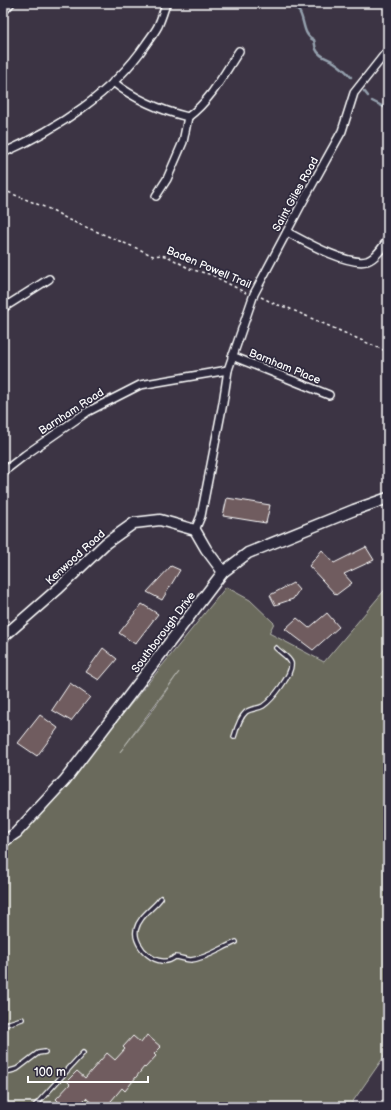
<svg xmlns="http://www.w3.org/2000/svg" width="391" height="1110" font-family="'Balsamiq Sans',sans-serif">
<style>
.green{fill:#6a6b5c;stroke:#b4b5ae;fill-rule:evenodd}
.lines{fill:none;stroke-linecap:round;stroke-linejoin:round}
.stream{stroke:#94a0ad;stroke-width:2.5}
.building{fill:#705b5e;stroke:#fff}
.lane-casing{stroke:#fff;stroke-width:6}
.street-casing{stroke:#fff;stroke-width:10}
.secondary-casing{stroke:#fff;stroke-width:13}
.path{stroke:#fff;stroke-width:1.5;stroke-dasharray:3 3;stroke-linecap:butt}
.lane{stroke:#2f2a3d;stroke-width:3.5}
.street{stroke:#2f2a3d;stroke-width:7}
.secondary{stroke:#2f2a3d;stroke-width:10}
.labels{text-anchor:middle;stroke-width:3.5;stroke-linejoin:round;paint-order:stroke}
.street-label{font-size:11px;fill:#fff;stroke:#2f2a3d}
</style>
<rect width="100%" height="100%" fill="#3c3444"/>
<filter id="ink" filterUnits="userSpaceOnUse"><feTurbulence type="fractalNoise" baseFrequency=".025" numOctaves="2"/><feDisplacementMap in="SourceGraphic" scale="8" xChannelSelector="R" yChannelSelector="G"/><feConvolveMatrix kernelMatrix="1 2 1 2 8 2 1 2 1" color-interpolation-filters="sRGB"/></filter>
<g filter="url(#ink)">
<path class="green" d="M388 586V1051L349 1107H3V846L119 719 226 587 250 600 274 623 269 633 324 662ZM179 672 152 711 120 752Z"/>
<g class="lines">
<g class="stream">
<path d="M288 3C292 7 298 9 300 13 305 23 303 35 314 40 315 43 315 47 316 49 319 57 328 58 334 62 340 66 346 71 351 77"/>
<path d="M364 91 368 96"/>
<path d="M372 101 388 109"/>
</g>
</g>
<g class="building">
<path d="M227 498 270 505 266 523 223 516Z"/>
<path d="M366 547 374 560 344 574 352 583 336 595 309 566 322 550 334 563Z"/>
<path d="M171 566 180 570 162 600 147 592Z"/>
<path d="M293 583 299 590 293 599 275 605 270 595Z"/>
<path d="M142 604 158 614 135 644 119 633Z"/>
<path d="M327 613 339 627 313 650 285 629 297 618 309 628Z"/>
<path d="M103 648 117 659 99 680 86 672Z"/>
<path d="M70 683 90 697 71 721 52 710Z"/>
<path d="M40 715 58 728 37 756 18 743Z"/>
<path d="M147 1035 161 1047 154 1054 156 1056 145 1068 144 1067 125 1091 122 1088 106 1107H96L86 1098 77 1107H64L56 1099 70 1084 67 1081 77 1071 85 1078 107 1053 115 1060 125 1049 123 1047 133 1036 141 1043Z"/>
</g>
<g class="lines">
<g class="lane-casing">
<g id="lane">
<path d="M234 737C236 730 240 717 246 712 251 708 258 709 263 706 272 700 293 674 291 663 289 657 281 653 276 648"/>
<path d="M161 898C153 909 139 916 136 930 133 947 159 971 175 957 180 957 185 960 191 960 208 958 221 948 236 942"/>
<path d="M3 1025 22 1019"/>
<path d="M3 1073 17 1069 38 1053 45 1052"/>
<path d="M34 1107 83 1053"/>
</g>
</g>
<g class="street-casing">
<g id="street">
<path d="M3 12 11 3"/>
<path d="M113 82C136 100 159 110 188 117 211 100 224 74 239 51"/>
<path d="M3 153C57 129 113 93 146 44 150 38 155 32 158 26 161 19 164 11 166 3"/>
<path d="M156 196 167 179 183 142 188 117"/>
<path d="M287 232C304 241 347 266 367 261 376 258 383 247 388 239"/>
<path d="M3 308 49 279"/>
<path d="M232 356 329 395"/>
<path d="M228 370 254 294 301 205 342 131 354 93 388 50"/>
<path d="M3 472 25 455 87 412 140 385 228 370 223 403 201 516 195 530"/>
</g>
</g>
<g class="secondary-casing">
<g id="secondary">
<path d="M3 637 59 588 106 543 134 523 160 520 195 530 206 549 223 572"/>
<path d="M3 842 16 833 65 780 223 572 248 553 354 510 388 498"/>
</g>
</g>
<g class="path">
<path d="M3 190 54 211 69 220 141 250 153 256 161 255 169 257 190 269 212 275 246 293"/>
<path d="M261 297 275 304 288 308 388 352"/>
</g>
<use href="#lane" class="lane"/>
<use href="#street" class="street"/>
<use href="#secondary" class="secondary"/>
</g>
</g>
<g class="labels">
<g class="street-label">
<text transform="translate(295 194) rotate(-61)" y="4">Saint Giles Road</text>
<text transform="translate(209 267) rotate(23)" y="4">Baden Powell Trail</text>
<text transform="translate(285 366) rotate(22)" y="4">Barnham Place</text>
<text transform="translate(71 411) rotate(-33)" y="4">Barnham Road</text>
<text transform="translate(75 557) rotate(-42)" y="4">Kenwood Road</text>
<text transform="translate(163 632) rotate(-53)" y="4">Southborough Drive</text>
</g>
</g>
<rect width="391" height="1110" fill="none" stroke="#2f2a3d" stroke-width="16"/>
<rect x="8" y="8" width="375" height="1094" fill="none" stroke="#fff" stroke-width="1.5" filter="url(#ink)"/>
<path d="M28 1076v6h120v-6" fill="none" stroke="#ffffff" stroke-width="2"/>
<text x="34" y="1076" font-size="12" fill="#ffffff" stroke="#2f2a3d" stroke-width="3" paint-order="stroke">100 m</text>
</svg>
